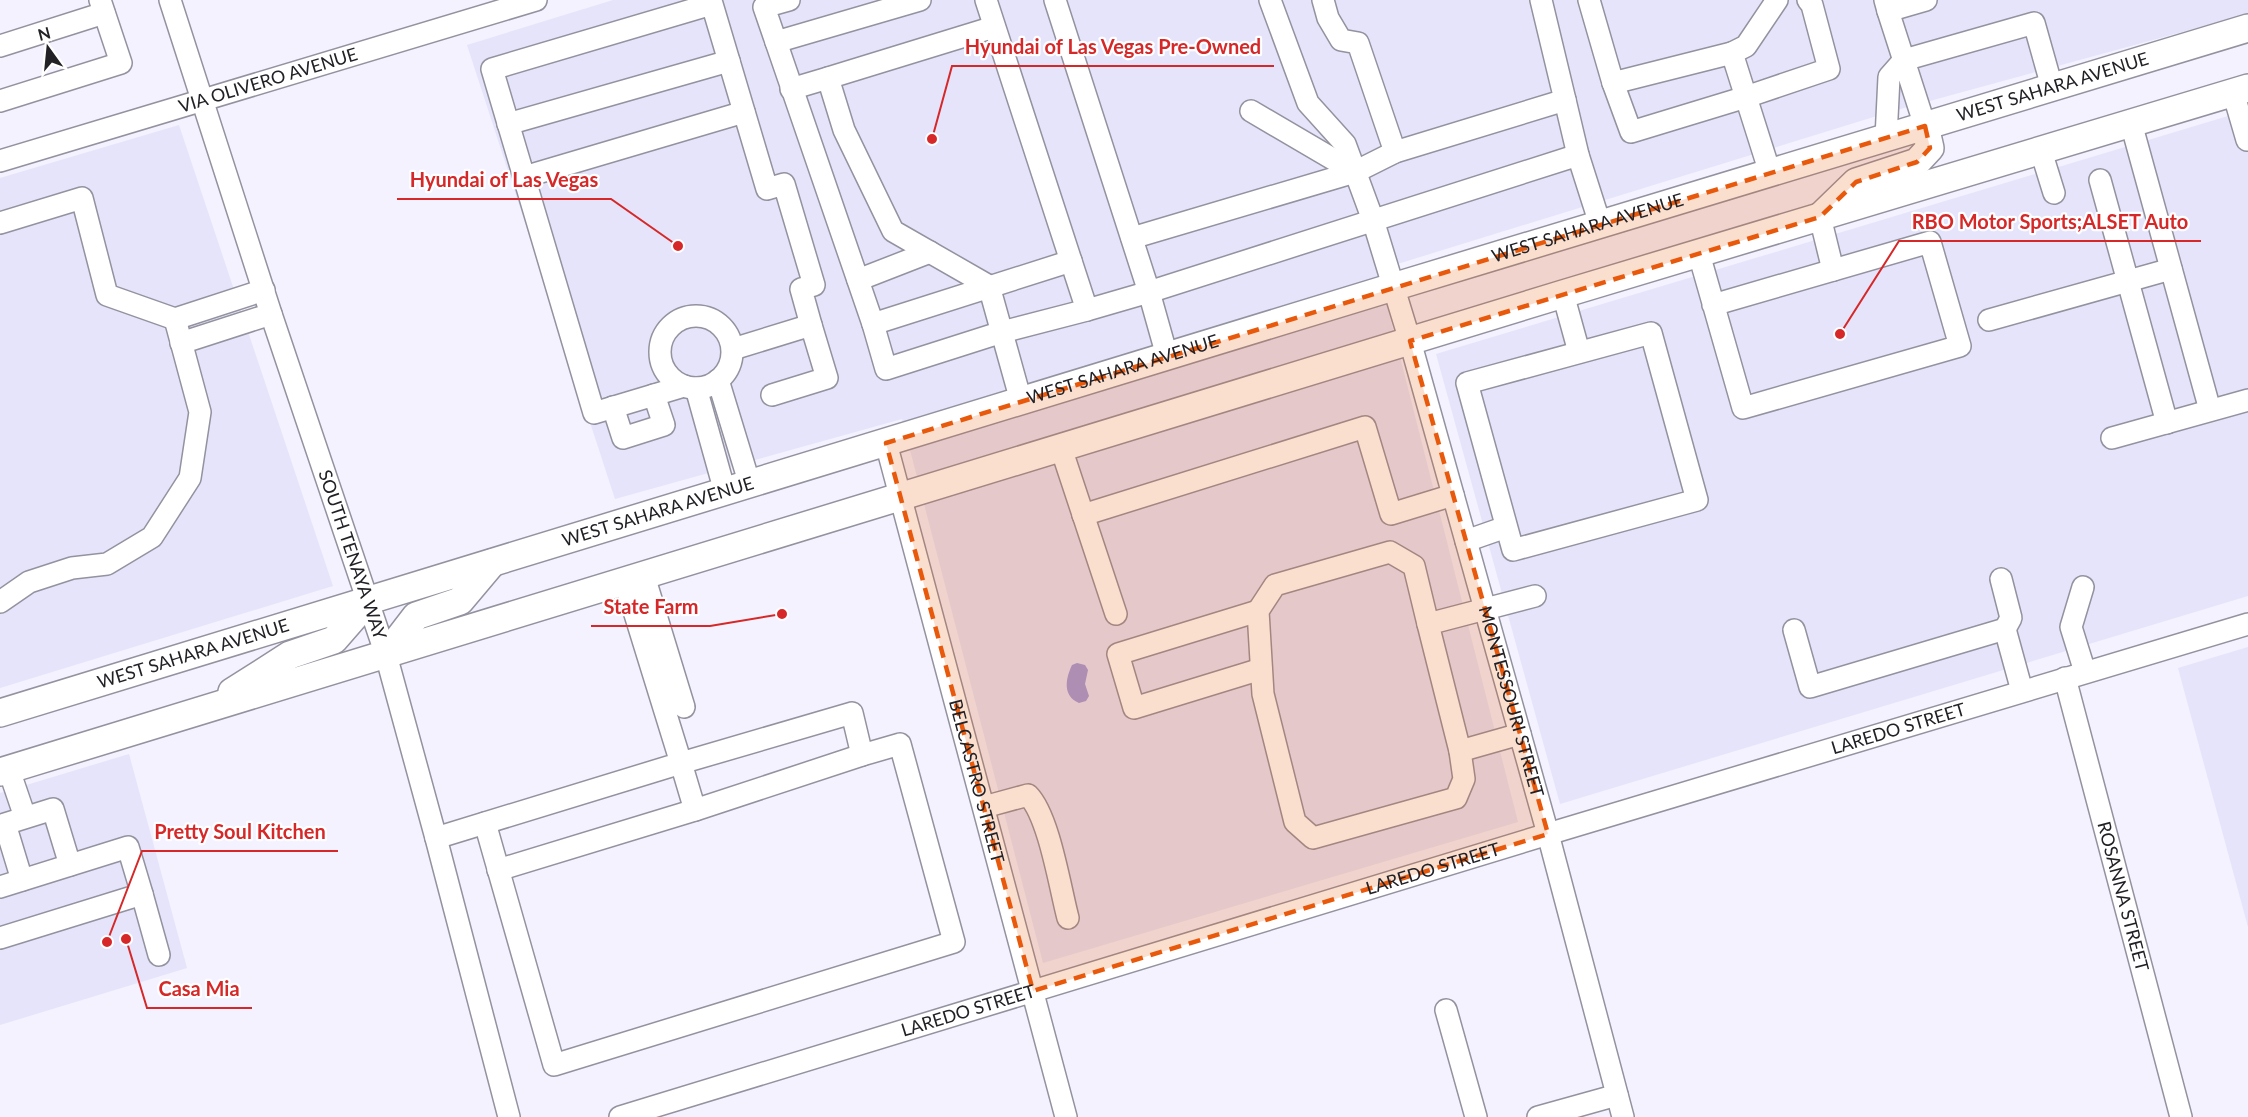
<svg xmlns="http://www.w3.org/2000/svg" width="2248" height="1117" font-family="Lato,sans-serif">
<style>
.built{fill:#e5e4fa}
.water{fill:#a19bdc}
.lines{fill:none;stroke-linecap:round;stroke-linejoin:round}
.minor-casing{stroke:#93929f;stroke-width:24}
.major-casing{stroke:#93929f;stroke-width:30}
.minor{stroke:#fff;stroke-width:21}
.major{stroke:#fff;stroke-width:27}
.marked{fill:#e8590c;fill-opacity:0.2;stroke:#e8590c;stroke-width:4.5;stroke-dasharray:12 8;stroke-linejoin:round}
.labels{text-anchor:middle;stroke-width:4.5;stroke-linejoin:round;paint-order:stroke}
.street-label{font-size:18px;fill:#212126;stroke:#fff}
.leader{fill:none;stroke:#d62828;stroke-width:2}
.callout-dot{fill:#d62828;stroke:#fff;stroke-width:2}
.callout-label{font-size:20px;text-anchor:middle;font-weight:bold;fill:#d62828;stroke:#fff;stroke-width:4.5;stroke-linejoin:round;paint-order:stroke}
</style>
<rect width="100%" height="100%" fill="#f3f2fe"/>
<g class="built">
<path d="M613 0H2248V14L1893 111 1378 270 1518 822 1043 963 902 419 615 499 467 45Z"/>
<path d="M2248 110V596L1560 804 1436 354Z"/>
<path d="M179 125 333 586 0 688V178Z"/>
<path d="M2248 647V927L2178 668Z"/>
<path d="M129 754 187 968 0 1025V793Z"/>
</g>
<path class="water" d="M1077 663 1085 665 1088 670 1085 684 1089 696 1086 701 1079 703C1063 696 1065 680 1072 665Z"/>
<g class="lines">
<g class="minor-casing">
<g id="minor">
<path id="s1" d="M170 0 271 314 386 655 436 838 509 1117"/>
<path d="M789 0 764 7 873 324 1071 261 986 0"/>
<path d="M1055 0 1149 292 1578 155 1600 224"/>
<path id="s2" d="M1270 0 1308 103 1345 144 1373 220 1410 341 1548 834 1623 1117"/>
<path d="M1323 0 1328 18 1341 40 1358 43 1395 152"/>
<path d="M1589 0 1613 83 1732 53"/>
<path d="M1885 0 1888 11 1926 0"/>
<path d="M1888 11 1925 126"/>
<path d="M994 27 828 78 844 130 893 231 989 286 1021 401"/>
<path d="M776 42 920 0"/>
<path d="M0 46 104 13"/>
<path d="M1613 83 1631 132 1746 97 1829 69 1812 5 1808 0"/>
<path d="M791 89 828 78"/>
<path d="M2233 92 2247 140"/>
<path d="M1565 100 1578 155"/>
<path d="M0 101 121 63 100 0"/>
<path d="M1251 111 1355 172"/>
<path d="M2131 123 2210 410"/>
<path d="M508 124 729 61"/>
<path d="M1886 138 1889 77 1904 60 2034 23 2052 87"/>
<path d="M2041 151 2054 193"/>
<path id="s3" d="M0 161 536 0"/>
<path d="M1770 173 1732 53 1746 46 1777 0"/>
<path d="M524 177 744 112"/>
<path d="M2100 180 2167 423"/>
<path d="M1820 217 1833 270"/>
<path d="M0 223 82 198 107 295 175 319 264 290"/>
<path d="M1132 238 1355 172 1395 152 1565 100 1541 0"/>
<path d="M1699 254 1743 408 1960 346 1930 242 1713 305"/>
<path d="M858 280 930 252"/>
<path d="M1563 294 1579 352"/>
<path d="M1087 310 1149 292 1167 356"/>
<circle cx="696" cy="352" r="36"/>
<path d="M1989 320 2171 269"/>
<path d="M873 324 886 369 1002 332 1087 310 1071 261"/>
<path d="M1651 333 1697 500 1513 550 1467 383Z"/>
<path d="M181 343 271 314"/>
<path d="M733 349 811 325 827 378 772 395"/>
<path d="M718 380 750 485"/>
<path d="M684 386 594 413 492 69 712 4 767 189 784 184 814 285 801 289 811 325"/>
<path d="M696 388 725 492"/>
<path d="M613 407 623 438 664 425 654 395"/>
<path d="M2112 438 2248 400"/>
<path id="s4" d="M886 443 1066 1117"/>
<path d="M1061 448 1116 614"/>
<path d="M1083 515 1365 427 1391 514 1453 495"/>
<path d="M1466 541 1506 527"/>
<path d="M644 576 684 707"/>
<path d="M2083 587 2071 627 2085 672"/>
<path d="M0 602 29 582 72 568 107 564 152 537 190 478 200 412 175 319"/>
<path d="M1258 611 1118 654 1134 708 1261 669"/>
<path d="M1428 624 1414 566 1390 552 1275 585 1258 611 1263 694 1295 822 1313 838 1456 798 1464 779 1460 751"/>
<path d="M2005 629 2022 691"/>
<path d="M1794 630 1810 687 2005 629 2011 618 2001 579"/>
<path id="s5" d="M2065 678 2181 1117"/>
<path d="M1520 734 1460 751 1428 624 1535 596"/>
<path d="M9 770 25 817"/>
<path d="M984 807 1028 795C1049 816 1060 888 1068 918"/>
<path d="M485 823 554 1065 954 942 900 744 862 755 852 713 681 763 695 810"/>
<path d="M436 838 681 763 625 582"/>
<path d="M498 870 695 810 862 755"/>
<path d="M22 880 5 824 53 809 70 865"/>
<path d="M0 887 128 847 142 894 0 938"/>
<path d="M142 894 159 955"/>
<path d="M1446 1010 1476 1117"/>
<path id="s6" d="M620 1117 1548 834 2248 624"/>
<path d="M1538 1117 1617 1095"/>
</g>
</g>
<g class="major-casing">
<g id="major">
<path d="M1823 214 1856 182 1917 162 1930 148 1925 126"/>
<path d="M386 655 416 616 460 601 492 563"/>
<path d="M232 692 290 655 334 640 368 601"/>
<path id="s7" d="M0 713 1393 287 2248 28"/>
<path d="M0 772 1563 294 2248 88"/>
</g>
</g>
<use href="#minor" class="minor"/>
<use href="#major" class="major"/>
</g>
<path class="marked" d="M1925 126 1930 148 1917 162 1856 182 1820 217 1410 341 1548 834 1033 991 886 443Z"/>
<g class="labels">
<g class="street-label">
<text dy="6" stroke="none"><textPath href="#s3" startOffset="280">VIA OLIVERO AVENUE</textPath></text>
<text dy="6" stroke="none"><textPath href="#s7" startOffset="2146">WEST SAHARA AVENUE</textPath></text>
<text dy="6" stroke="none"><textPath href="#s7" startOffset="1660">WEST SAHARA AVENUE</textPath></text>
<text dy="6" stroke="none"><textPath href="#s7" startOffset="1174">WEST SAHARA AVENUE</textPath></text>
<text dy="6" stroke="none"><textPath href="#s7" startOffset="688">WEST SAHARA AVENUE</textPath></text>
<text dy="6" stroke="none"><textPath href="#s1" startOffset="584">SOUTH TENAYA WAY</textPath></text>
<text dy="6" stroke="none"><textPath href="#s7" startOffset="202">WEST SAHARA AVENUE</textPath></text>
<text dy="6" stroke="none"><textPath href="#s2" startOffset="747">MONTESSOURI STREET</textPath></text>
<text dy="6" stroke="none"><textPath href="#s6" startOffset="1336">LAREDO STREET</textPath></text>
<text dy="6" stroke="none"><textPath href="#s4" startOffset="350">BELCASTRO STREET</textPath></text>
<text dy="6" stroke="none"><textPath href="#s6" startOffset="850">LAREDO STREET</textPath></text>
<text dy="6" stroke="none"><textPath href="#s5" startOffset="226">ROSANNA STREET</textPath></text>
<text dy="6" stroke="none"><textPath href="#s6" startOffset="364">LAREDO STREET</textPath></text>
</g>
</g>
<path class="leader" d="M932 139L952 66H1274M678 246L611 199H397M1840 334L1899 241H2201M782 614L710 626H591M107 942L142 851H338M126 939L147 1008H252"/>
<g class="callout-dot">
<circle cx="932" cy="139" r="6"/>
<circle cx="678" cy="246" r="6"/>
<circle cx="1840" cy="334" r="6"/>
<circle cx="782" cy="614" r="6"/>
<circle cx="107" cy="942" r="6"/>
<circle cx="126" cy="939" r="6"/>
</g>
<g class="callout-label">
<text x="1113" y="54">Hyundai of Las Vegas Pre-Owned</text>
<text x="504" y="187">Hyundai of Las Vegas</text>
<text x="2050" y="229">RBO Motor Sports;ALSET Auto</text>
<text x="651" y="614">State Farm</text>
<text x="240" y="839">Pretty Soul Kitchen</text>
<text x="199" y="996">Casa Mia</text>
</g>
<g transform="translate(48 48) rotate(345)" stroke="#ffffff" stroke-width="4.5" paint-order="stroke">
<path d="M0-4.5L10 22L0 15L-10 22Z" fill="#212126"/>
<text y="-9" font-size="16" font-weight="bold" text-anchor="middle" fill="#212126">N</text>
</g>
</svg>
